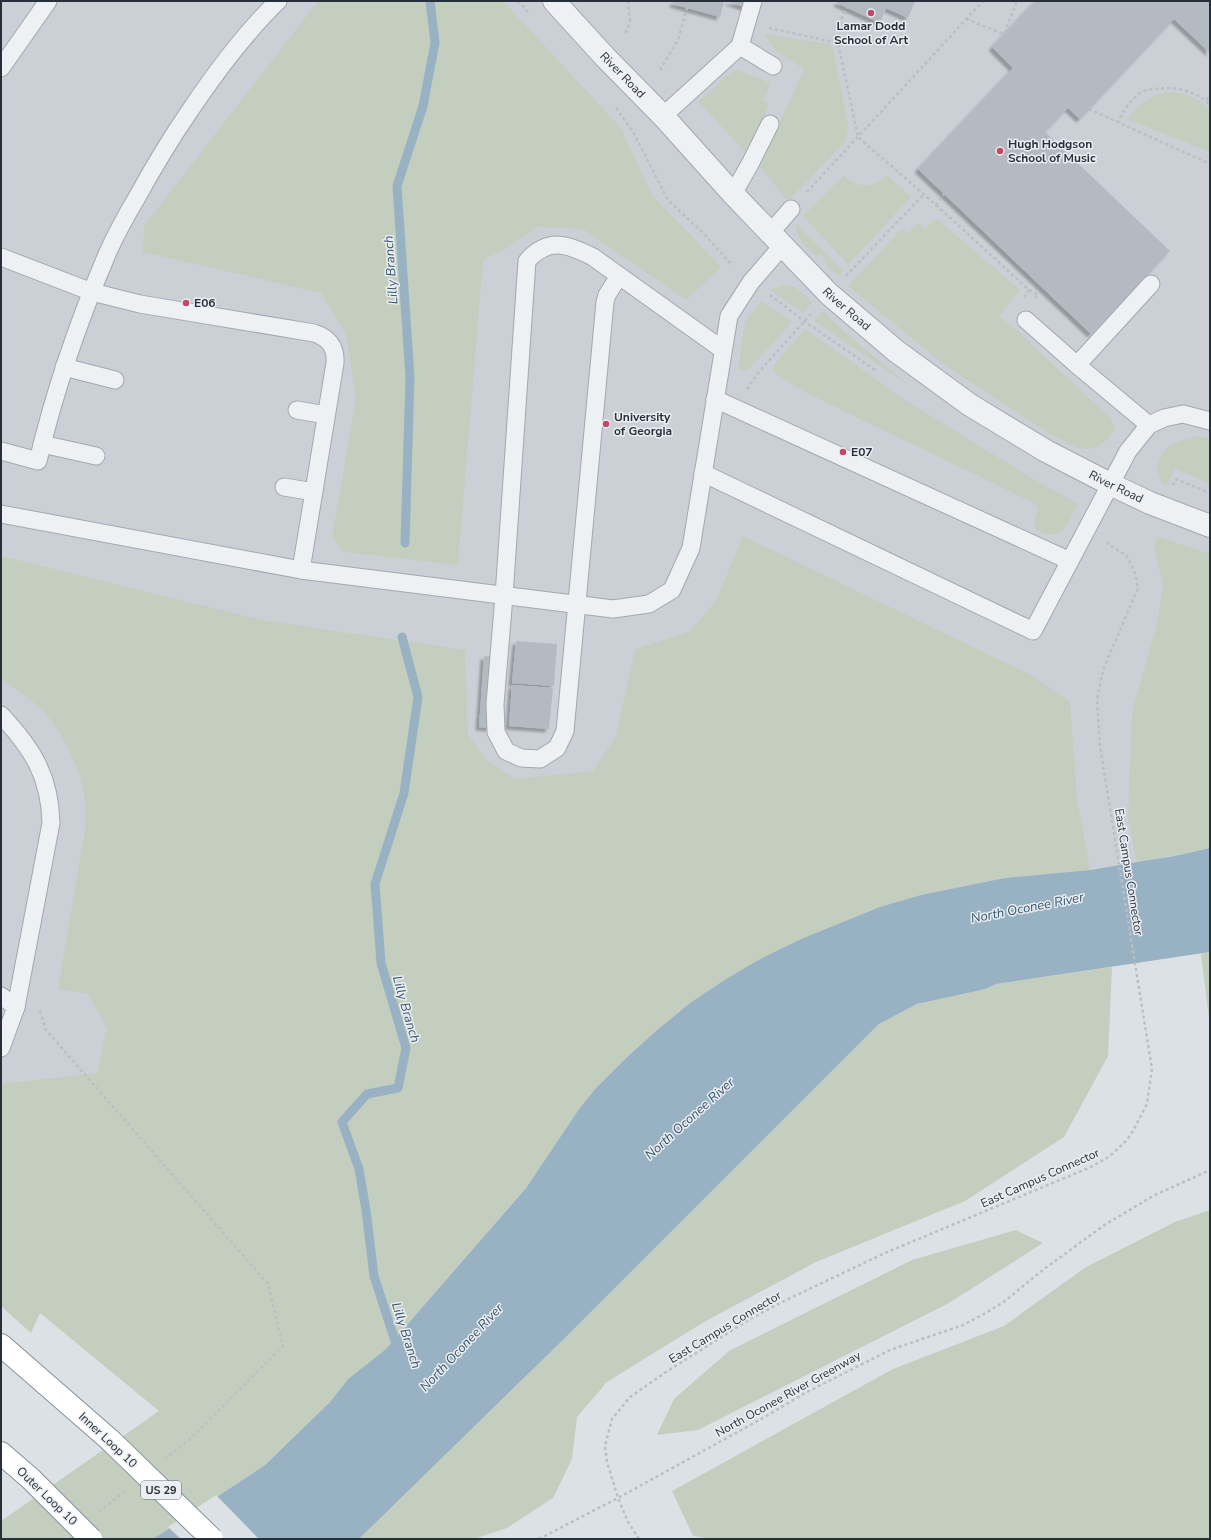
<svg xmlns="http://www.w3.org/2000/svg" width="1211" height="1540" font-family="'Nunito Sans',sans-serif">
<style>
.built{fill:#cad0d6}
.green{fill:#c4cebe}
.water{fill:#99b2c3}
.pier{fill:#dce1e5}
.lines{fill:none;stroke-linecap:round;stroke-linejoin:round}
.stream{stroke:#99b2c3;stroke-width:9}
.building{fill:#b4bac1;filter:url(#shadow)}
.service-casing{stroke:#a2a8ae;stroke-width:19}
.minor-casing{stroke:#a2a8ae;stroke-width:24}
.motorway-casing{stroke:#85909b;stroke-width:24}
.path{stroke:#babfc4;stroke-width:2.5;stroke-dasharray:3 3;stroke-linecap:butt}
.service{stroke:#eef1f4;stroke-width:17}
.minor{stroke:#eef1f4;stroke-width:22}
.motorway{stroke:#fff;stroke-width:22}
.motorway-bridge-casing{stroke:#85909b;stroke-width:24;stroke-linecap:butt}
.motorway-bridge{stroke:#fff;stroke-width:22}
.poi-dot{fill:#c44768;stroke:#ebeff3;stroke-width:1.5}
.labels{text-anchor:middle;stroke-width:3;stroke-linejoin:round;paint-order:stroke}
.shield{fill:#ebeff3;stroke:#626972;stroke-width:1}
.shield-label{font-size:11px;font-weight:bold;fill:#27303a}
.poi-label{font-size:12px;font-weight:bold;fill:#27303a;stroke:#ebeff3;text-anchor:start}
.street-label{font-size:12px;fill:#27303a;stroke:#ebeff3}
.water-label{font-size:13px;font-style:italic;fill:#34536b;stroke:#ebeff3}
</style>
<defs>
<filter id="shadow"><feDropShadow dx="-3.5" dy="3.5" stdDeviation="1" flood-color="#0004"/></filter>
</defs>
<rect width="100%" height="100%" fill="#dce1e5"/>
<path class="built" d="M1 1H1210V848L1137 863 1048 875 1 1259Z"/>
<g class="green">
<path d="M318 1H503L620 127 653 196 721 267 686 300 583 229 538 227 505 249 483 260 458 565 344 552 332 537 356 399 346 335 321 293 143 252 144 226Z"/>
<path d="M764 34 830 44 833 50 848 124 847 135 844 143 788 201 760 167 804 69 775 50Z"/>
<path d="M738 70 770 83 763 101 769 104 759 130 746 153 699 102 729 74Z"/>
<path d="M1172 92C1187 93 1199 99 1210 110V152L1127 119C1141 102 1150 95 1172 92Z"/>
<path d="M887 175 911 197 848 264 803 216 843 176C859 188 873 189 887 175Z"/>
<path d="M936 218 1020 290 999 316 1014 328 1109 417 1115 429 1108 439 1096 448 1079 449 1049 433 946 366 848 286 902 228 907 234 918 223 925 229Z"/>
<path d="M797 224 843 271 838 276 828 267 824 257 820 253 817 257C809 249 793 237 797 224Z"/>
<path d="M783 285 796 288 812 302 803 313 770 290Z"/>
<path d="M762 301 792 322 750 368 745 370H738L743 333 747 319Z"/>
<path d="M823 311 849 336 910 386 814 321Z"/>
<path d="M805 329 910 403 1045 486 1078 503C1069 522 1061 545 1036 529 1034 521 1034 517 1039 509L1036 508V504L858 418 807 393 776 374 773 370 774 365Z"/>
<path d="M1200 436 1210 438V484L1175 468 1166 487C1157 477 1153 460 1165 450 1173 442 1189 437 1200 436Z"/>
<path d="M743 536 1035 677 1070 702 1077 798 1090 870 1005 878 921 895 880 907 801 939 762 958 726 979 690 1003 657 1030 625 1059 595 1089 579 1109 526 1188 386 1349 348 1379 330 1402 265 1465 153 1539H1V1521L159 1411 40 1313 31 1333 1 1306V1084L97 1073 107 1029 88 994 58 989 85 829C85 820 86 810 85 801 81 769 62 728 38 706 26 696 13 688 1 678V556L262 620 465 650 468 734 485 759 516 779 593 771 616 736 635 649 689 632 716 601Z"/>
<path d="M1157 537 1210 554V848L1137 863 1128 818 1132 712 1156 628 1163 585 1154 548Z"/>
<path d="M1210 952V1027L1201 954Z"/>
<path d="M1112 967 1108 1056 1064 1137 965 1201 816 1262 704 1322 607 1382 577 1417 572 1459 553 1498 507 1528 474 1539H359L568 1335 879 1024 917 1004 986 989 996 984Z"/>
<path d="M1210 1210V1539H712L693 1536 672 1491 893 1369 1004 1326 1086 1267 1175 1222Z"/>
<path d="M1016 1230 1043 1243 949 1303 698 1430 657 1435 674 1399 729 1351 912 1260Z"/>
</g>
<path class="water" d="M1210 848V952L996 984 986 989 917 1004 879 1024 568 1335 359 1539H153L265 1465 330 1402 348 1379 386 1349 526 1188 579 1109 595 1089 625 1059 657 1030 690 1003 726 979 762 958 801 939 880 907 921 895 1005 878 1090 870 1174 856Z"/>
<path class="pier" d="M216 1495 259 1539H181L168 1527Z"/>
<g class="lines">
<g class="stream">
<path d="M405 543 410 377 397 186 423 106 435 43 430 1"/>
<path d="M398 1350 374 1276 366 1210 359 1169 342 1122 367 1094 398 1088 406 1048 381 963 375 884 404 793 418 697 402 637"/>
</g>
</g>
<g class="building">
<path d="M674 1H724L720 17 673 4Z"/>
<path d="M727 1H748L747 8Z"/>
<path d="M838 1H915L908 18 886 8 880 23 837 3Z"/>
<path d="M1035 1H1210V53L1174 19 1080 119 1068 108 1045 132 1170 251 1091 334 918 169 1013 68 992 47Z"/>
<path d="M516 641 557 644 554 686 512 683Z"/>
<path d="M484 656 495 657 490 728 479 727Z"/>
<path d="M512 685 553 688 549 729 509 726Z"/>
</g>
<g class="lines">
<g class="service-casing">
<g id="service">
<path d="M740 46 753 1"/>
<path d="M1 68 48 1"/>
<path d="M663 116 740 46 773 66"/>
<path d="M733 194 750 164 770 124"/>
<path d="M771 232 791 209"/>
<path d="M1 257 92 292 140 304 314 333C329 338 336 347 335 363L301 570"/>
<path d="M619 276 607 295 605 302 565 731 557 748 540 759 521 758 506 751 496 732 495 704 504 596 527 261C548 237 568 244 593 257L723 350"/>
<path d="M1026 320 1077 365 1149 425"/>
<path d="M1077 365 1151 284"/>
<path d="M64 367 115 380"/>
<path d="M715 399 1070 561"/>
<path d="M297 410 326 415"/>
<path d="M42 444 96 456"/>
<path d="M1 451 38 461C55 389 79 320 108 252 116 234 126 216 136 199 153 168 171 138 191 109 216 72 246 32 278 1"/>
<path d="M703 473 1033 631 1128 451 1149 425 1164 418 1183 414 1210 421"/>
<path d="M284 487 314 492"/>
<path d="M1 514 301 570 613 609 649 604 672 590 691 548 729 316 751 282 783 245"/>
<path d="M1 715C32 748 50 776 51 823L16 1007 1 996"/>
<path d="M1 1048 16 1007"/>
</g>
</g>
<g class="minor-casing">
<g id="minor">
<path id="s1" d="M554 1 605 57 663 116 733 194 829 294 896 351 970 405 1046 451 1110 484 1150 503 1210 526"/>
</g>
</g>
<g class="motorway-casing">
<g id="motorway">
<path d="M1 1345 110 1440"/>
<path d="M1 1453 31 1479"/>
</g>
</g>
<g class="path">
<path d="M518 1 530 14"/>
<path d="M966 19 1004 34 1017 1"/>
<path d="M769 28 838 43 858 137 936 205 944 194"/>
<path d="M626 33 630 21 628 1"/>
<path d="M838 43 842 17 847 8"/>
<path d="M660 70 678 40 687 8"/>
<path d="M1206 100 1210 96"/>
<path d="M616 108 633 132 668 200 704 234 733 266"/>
<path d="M1089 109 1210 164"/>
<path d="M1117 123C1123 112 1130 100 1140 93 1142 91 1146 91 1149 90 1170 85 1194 89 1210 105"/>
<path d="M807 192 983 1"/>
<path d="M936 205 1029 290 1024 297"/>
<path d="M846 276 923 195"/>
<path d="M1029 290 1038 295 1035 298"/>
<path d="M770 295 804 321 875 370"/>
<path d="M747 389 758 373 811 314"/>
<path d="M1173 485 1176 479 1210 493"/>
<path d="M40 1011 46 1030 268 1284 283 1346 189 1440 166 1458"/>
<path d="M99 1512 125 1491"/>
<path d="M539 1539 618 1498 763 1418 805 1393 890 1350 963 1325 984 1314 1005 1301 1044 1269 1106 1224 1153 1196 1210 1170"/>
<path d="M639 1539 628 1522 618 1498 607 1462 605 1446 612 1419 630 1397 666 1372 750 1319 782 1302 885 1253 1091 1167 1110 1156 1126 1141 1133 1131 1147 1104 1152 1069 1100 746 1097 700 1103 670 1138 588 1135 573 1127 556 1108 544 1110 540"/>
</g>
<use href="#service" class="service"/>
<use href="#minor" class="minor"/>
<use href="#motorway" class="motorway"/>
<g class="motorway-bridge-casing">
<g id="motorway-bridge">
<path d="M110 1440 212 1539"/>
<path d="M31 1479 91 1539"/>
</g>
</g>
<use href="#motorway-bridge" class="motorway-bridge"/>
</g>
<g class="poi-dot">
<circle cx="871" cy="13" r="4"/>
<circle cx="1000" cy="151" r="4"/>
<circle cx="186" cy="303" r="4"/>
<circle cx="606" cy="424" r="4"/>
<circle cx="843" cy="452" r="4"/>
</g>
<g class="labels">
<rect class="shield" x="141" y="1481" width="40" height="18" rx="3"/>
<g class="shield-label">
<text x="161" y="1494">US 29</text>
</g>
<g class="poi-label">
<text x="871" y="30" text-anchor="middle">Lamar Dodd<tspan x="871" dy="14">School of Art</tspan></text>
<text x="1008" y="148">Hugh Hodgson<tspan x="1008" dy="14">School of Music</tspan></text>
<text x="194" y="307">E06</text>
<text x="614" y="421">University<tspan x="614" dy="14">of Georgia</tspan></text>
<text x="851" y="456">E07</text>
</g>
<g class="street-label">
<text dy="4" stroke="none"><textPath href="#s1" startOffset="101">River Road</textPath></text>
<text dy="4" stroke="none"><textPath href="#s1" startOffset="425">River Road</textPath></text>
<text dy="4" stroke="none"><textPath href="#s1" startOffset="749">River Road</textPath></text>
<text transform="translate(1129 872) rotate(81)" y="4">East Campus Connector</text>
<text transform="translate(1040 1178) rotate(-24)" y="4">East Campus Connector</text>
<text transform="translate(725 1327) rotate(-31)" y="4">East Campus Connector</text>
<text transform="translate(788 1394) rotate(-29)" y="4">North Oconee River Greenway</text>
<text transform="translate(108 1440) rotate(43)" y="4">Inner Loop 10</text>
<text transform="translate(47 1496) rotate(44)" y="4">Outer Loop 10</text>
</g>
<g class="water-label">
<text transform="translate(390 270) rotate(-94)" y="5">Lilly Branch</text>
<text transform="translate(1027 907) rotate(-11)" y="5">North Oconee River</text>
<text transform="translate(407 1009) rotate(74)" y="5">Lilly Branch</text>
<text transform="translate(689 1118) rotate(-42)" y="5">North Oconee River</text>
<text transform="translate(407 1335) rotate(72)" y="5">Lilly Branch</text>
<text transform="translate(461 1347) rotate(-47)" y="5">North Oconee River</text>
</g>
</g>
<rect width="1211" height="1540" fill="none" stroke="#27303a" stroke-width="4"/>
</svg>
